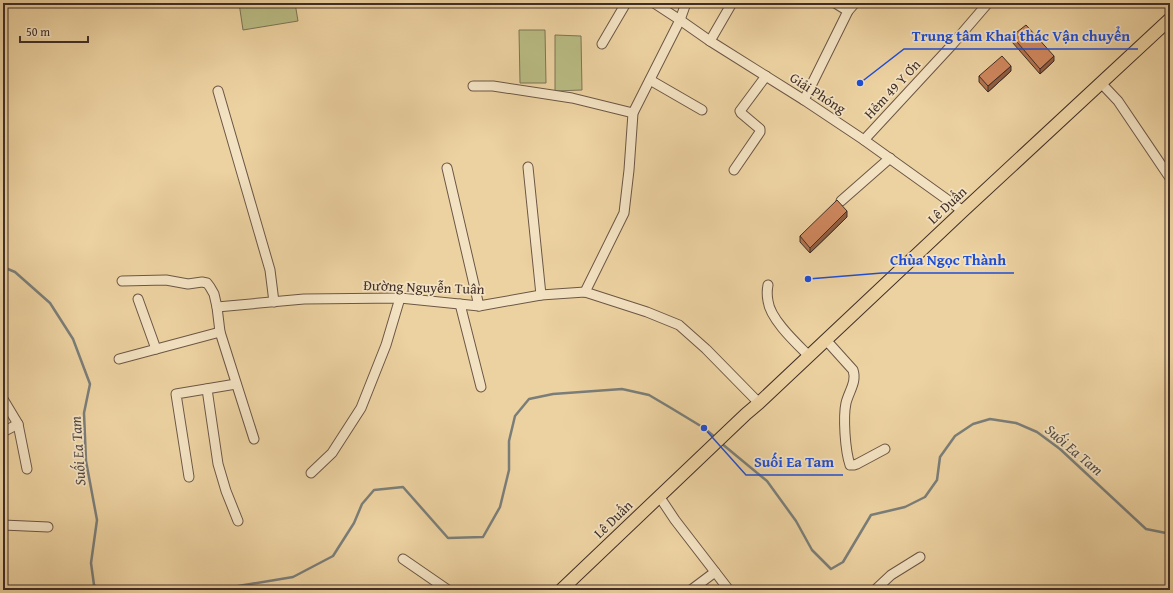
<svg xmlns="http://www.w3.org/2000/svg" width="1173" height="593" font-family="'Gentium Book Plus',serif">
<style>
.green{fill:#b9bb83;stroke:#7c7455}
.lines{fill:none;stroke-linecap:round;stroke-linejoin:round}
.stream{stroke:#7a7e7a;stroke-width:2.5}
.minor-casing{stroke:#6b5746;stroke-width:11}
.major-casing{stroke:#402e27;stroke-width:14}
.minor{stroke:#f3e2c2;stroke-width:9}
.major{stroke:#edd2a1;stroke-width:12}
.wall{fill:#b27451;stroke:#402e27}
.shaded-wall{fill:#915e42;stroke:#402e27}
.building{fill:#cf875e;stroke:#402e27}
.labels{text-anchor:middle;stroke-width:3.5;stroke-linejoin:round;paint-order:stroke}
.street-label{font-size:14px;fill:#402e27;stroke:#f3e2c2}
.water-label{font-size:15px;font-style:italic;fill:#534943;stroke:#f3e2c2}
.leader{fill:none;stroke:#1d4ed8;stroke-width:1.5}
.callout-dot{fill:#1d4ed8;stroke:#f3e2c2;stroke-width:1.5}
.callout-label{font-size:15px;text-anchor:middle;font-weight:bold;fill:#1d4ed8;stroke:#f3e2c2;stroke-width:3.5;stroke-linejoin:round;paint-order:stroke}
</style>
<rect width="100%" height="100%" fill="#edd2a1"/>
<filter id="stains"><feTurbulence type="fractalNoise" baseFrequency=".005" numOctaves="4"/><feColorMatrix values="0 0 0 0 .2 0 0 0 0 .09 0 0 0 0 .02 0 0 0 .5 -.17"/></filter>
<radialGradient id="worn" r=".72"><stop offset=".6" stop-color="#630" stop-opacity="0"/><stop offset="1" stop-color="#630" stop-opacity=".3"/></radialGradient>
<g class="green">
<path d="M239 3H295L298 21 243 30Z"/>
<path d="M519 30H545L546 83H520Z"/>
<path d="M555 35 581 36 582 90 555 91Z"/>
</g>
<g class="lines">
<g class="stream">
<path d="M3 267 15 272 50 303 73 339 90 384 84 413 86 461 97 520 91 563 94 585 103 590"/>
<path d="M721 443 767 481 796 521 812 550 831 569 843 562 871 515 905 507 925 497 937 480 940 457 955 436 973 424 990 419 1016 423 1037 432 1060 449 1146 529 1166 533 1170 532"/>
<path d="M214 590 293 577 333 556 354 523 362 504 374 490 403 487 448 538 483 537 500 507 509 470V441L515 416 529 399 553 394 622 389 649 395 671 408 704 428 716 438"/>
</g>
<g class="minor-casing">
<g id="minor">
<path d="M654 3 680 20 710 41 804 100 864 140 963 211"/>
<path d="M835 3 848 11"/>
<path d="M710 41 732 3"/>
<path d="M602 44 626 3"/>
<path d="M650 80 702 110"/>
<path d="M1101 83 1118 101 1170 178"/>
<path d="M473 86H493L572 98 633 113"/>
<path d="M218 91 270 270 274 302"/>
<path d="M804 100 848 11 855 3"/>
<path d="M864 140 951 46 988 3"/>
<path d="M528 167 541 295"/>
<path d="M447 168 479 306"/>
<path d="M734 170 760 132V129L741 113 740 111 766 76"/>
<path d="M841 201 890 158"/>
<path d="M122 281 166 280 188 284 202 282 207 283 210 287 214 294 217 307 220 332 254 439"/>
<path d="M768 285C767 290 767 296 768 301 770 319 796 343 809 356"/>
<path d="M585 292 624 213 629 170 633 113 680 20 686 3"/>
<path d="M138 299 156 349"/>
<path d="M460 304 481 387"/>
<path d="M217 307 304 299 400 298 479 306 541 295 585 292 647 312 679 325 706 349 759 403"/>
<path d="M826 340 853 370C857 382 849 391 846 403 843 417 845 450 850 465H854L857 464 885 449"/>
<path d="M119 359 220 332"/>
<path d="M207 389 218 464 226 491 238 521"/>
<path d="M3 399 18 424 3 432"/>
<path d="M18 424 27 469"/>
<path d="M311 473 332 453 361 408 386 345 400 298"/>
<path d="M189 477 176 394 236 384"/>
<path d="M659 496 675 520 729 590"/>
<path d="M3 525 48 527"/>
<path d="M403 559 448 590"/>
<path d="M691 590 715 572"/>
<path d="M875 590 891 575 920 557"/>
</g>
</g>
<g class="major-casing">
<path id="major" d="M561 590 746 414 759 403 963 211 1170 19"/>
</g>
<use href="#minor" class="minor"/>
<use href="#major" class="major"/>
</g>
<g class="wall">
<path d="M1012 36 1054 61 1040 74 1012 42Z"/>
<path d="M1011 71 988 92 979 82V76Z"/>
<path d="M847 217 810 253 800 242V236Z"/>
</g>
<g class="shaded-wall">
<path d="M1054 56V61L1040 74V69Z"/>
<path d="M1011 66V71L988 92V86Z"/>
<path d="M847 211V217L810 253V248Z"/>
</g>
<g class="building">
<path d="M1026 25 1054 56 1040 69 1012 36Z"/>
<path d="M1002 56 1011 66 988 86 979 76Z"/>
<path d="M837 200 847 211 810 248 800 236Z"/>
</g>
<g class="labels">
<g class="street-label">
<text transform="translate(892 89) rotate(-47)" y="5">Hẻm 49 Y Ơn</text>
<text transform="translate(818 93) rotate(33)" y="5">Giải Phóng</text>
<text transform="translate(947 205) rotate(-43)" y="5">Lê Duẩn</text>
<text transform="translate(424 287) rotate(2)" y="5">Đường Nguyễn Tuân</text>
<text transform="translate(613 519) rotate(-44)" y="5">Lê Duẩn</text>
</g>
<g class="water-label">
<text transform="translate(1074 450) rotate(40)" y="5">Suối Ea Tam</text>
<text transform="translate(78 451) rotate(-94)" y="5">Suối Ea Tam</text>
</g>
</g>
<path class="leader" d="M860 83L904 49H1138M808 279L882 273H1014M704 428L746 475H843"/>
<g class="callout-dot">
<circle cx="860" cy="83" r="4"/>
<circle cx="808" cy="279" r="4"/>
<circle cx="704" cy="428" r="4"/>
</g>
<g class="callout-label">
<text x="1021" y="41">Trung tâm Khai thác Vận chuyển</text>
<text x="948" y="265">Chùa Ngọc Thành</text>
<text x="794" y="467">Suối Ea Tam</text>
</g>
<rect width="1173" height="593" fill="none" stroke="#edd2a1" stroke-width="16"/>
<rect x="4" y="4" width="1165" height="585" fill="none" stroke="#402e27" stroke-width="2"/>
<rect x="8" y="8" width="1157" height="577" fill="none" stroke="#402e27"/>
<path d="M20 36v6h68v-6" fill="none" stroke="#402e27" stroke-width="2"/>
<text x="26" y="36" font-size="12" fill="#402e27" stroke="#f3e2c2" stroke-width="3" paint-order="stroke">50 m</text>
<rect width="100%" height="100%" filter="url(#stains)"/>
<rect width="100%" height="100%" fill="url(#worn)"/>
</svg>
